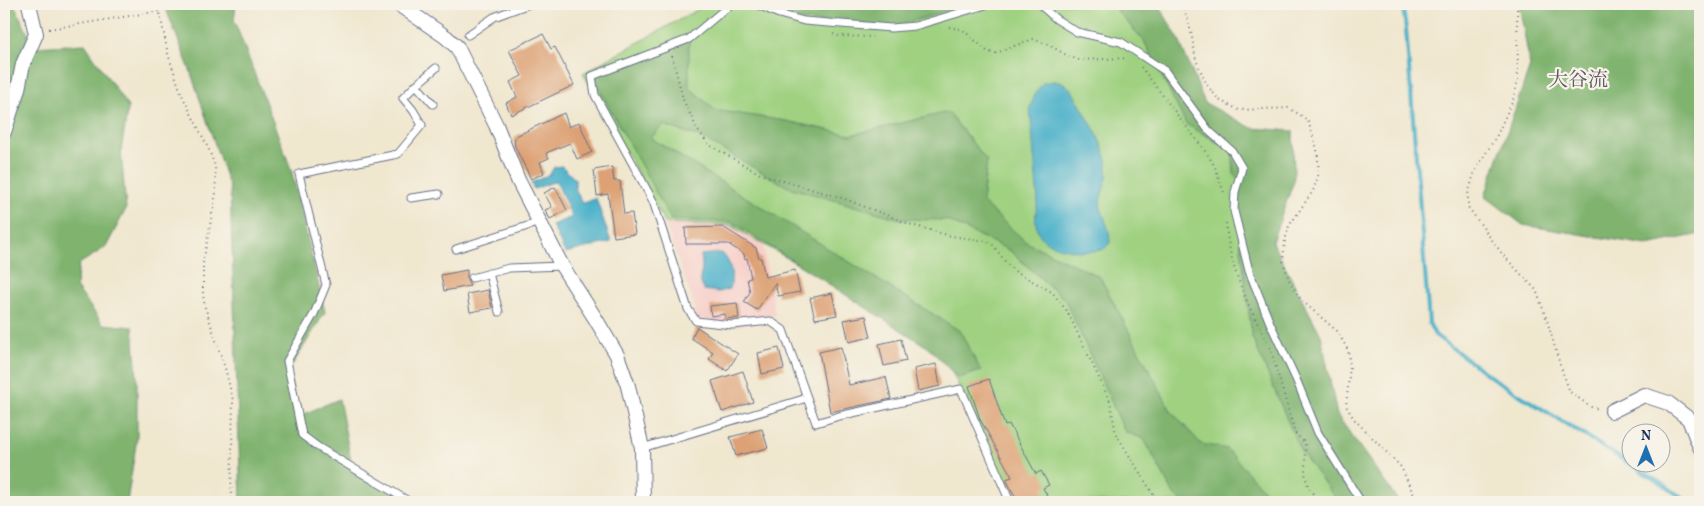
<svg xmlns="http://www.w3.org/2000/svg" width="1704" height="506" font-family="Vollkorn,'Noto Serif JP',serif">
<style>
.built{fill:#f7d0cb}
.green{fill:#9fd180;stroke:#5d806f}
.forest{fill:#7fb36e;stroke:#4d7166}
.water{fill:#4ab0c9;stroke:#327094}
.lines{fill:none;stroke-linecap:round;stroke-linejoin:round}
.stream{stroke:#4ab0c9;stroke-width:4}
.building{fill:#dda175}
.lane-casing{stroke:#666f86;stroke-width:9}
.street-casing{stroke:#666f86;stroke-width:16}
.path{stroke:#666f86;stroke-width:2;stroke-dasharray:1 4;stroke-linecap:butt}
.lane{stroke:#fff;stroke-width:7}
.street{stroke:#fff;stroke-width:14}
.labels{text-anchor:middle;stroke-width:4.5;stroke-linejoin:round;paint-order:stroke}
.quarter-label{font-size:20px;fill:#5f5766;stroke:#f7f3e8}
</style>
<rect width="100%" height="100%" fill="#f7f3e8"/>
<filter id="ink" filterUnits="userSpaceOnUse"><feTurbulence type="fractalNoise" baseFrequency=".02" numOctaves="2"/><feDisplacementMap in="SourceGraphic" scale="10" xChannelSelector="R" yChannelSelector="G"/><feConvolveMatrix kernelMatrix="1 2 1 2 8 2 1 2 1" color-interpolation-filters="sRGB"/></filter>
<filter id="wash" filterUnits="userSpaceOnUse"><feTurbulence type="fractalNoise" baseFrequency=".0096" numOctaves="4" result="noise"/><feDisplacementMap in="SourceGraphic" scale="20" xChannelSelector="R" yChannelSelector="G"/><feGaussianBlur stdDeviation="1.12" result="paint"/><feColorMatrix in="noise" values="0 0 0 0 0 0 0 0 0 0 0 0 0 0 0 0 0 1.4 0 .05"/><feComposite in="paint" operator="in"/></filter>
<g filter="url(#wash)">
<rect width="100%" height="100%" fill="#f0e7cf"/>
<path class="built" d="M665 223 730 225 763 244 775 315 739 326 693 318 695 308Z"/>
<path class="green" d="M711 4H1134L1210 123 1259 163 1260 296 1383 502H1010L969 406 939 346 730 225 665 223 583 73 706 5Z"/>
<g class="forest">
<path d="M4 4H14L34 47 85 44 128 107 121 151 126 209 106 247 79 264 76 287 103 324 133 327 137 378V438L127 502H4Z"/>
<path d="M164 4H236L234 20 291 169 325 312 288 372 299 416 339 399 352 467 410 502H241L230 189 190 70Z"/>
<path d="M756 4H967L891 28 790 19Z"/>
<path d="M1111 4H1158L1178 38 1205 103 1252 128 1293 131 1294 181 1272 242 1321 335 1337 415 1399 502H1338L1300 450 1252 337 1238 224 1239 180 1234 174 1232 151 1186 124 1144 41Z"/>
<path d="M1519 4H1700V234L1647 245 1523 225 1485 196 1530 66Z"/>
<path d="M689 39V87L715 110 786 121 851 135 948 112 987 161 982 202 1026 242 1100 277 1171 411 1201 444 1227 449 1274 502H1184L1174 495 1144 439 1125 432 1065 300 1009 250 946 220 900 219 788 187 700 137 663 125 651 138 960 331 981 371 958 378 929 348 732 222 671 220 592 76Z"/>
</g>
<g class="water">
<path d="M1054 81 1062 83 1071 89 1096 132 1107 159V178L1100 200 1101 208 1109 231 1110 243C1107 246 1104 250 1100 250 1087 254 1053 249 1043 239 1033 228 1035 214 1038 201L1030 108 1036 92 1043 83Z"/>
<path d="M562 166 575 179V188L581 201 584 203 596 198 611 242 565 253 552 225 572 217 556 181 534 189 531 183 550 174 554 167Z"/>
<path d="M722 253C732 263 733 275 730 289L719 292 704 290C696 275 703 276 702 264 702 261 701 258 701 255Z"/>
</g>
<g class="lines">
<path class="stream" d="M1398 4 1403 9 1406 29 1429 323 1435 335 1491 377 1664 485 1688 502"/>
</g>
<g id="blocks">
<g class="building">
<path d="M543 34 551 49 555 47 574 85 511 115 506 103 517 97 510 82 522 76 509 50Z"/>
<path d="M564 113 569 127 579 122 592 152 577 159 570 143 546 153 549 158 540 162 544 173 531 179 515 147 514 140 516 136Z"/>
<path d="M612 167 614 181H620L624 214 632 213 635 234 614 237 608 194 597 196 594 170Z"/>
<path d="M555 187 567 210 550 219 545 210 552 207 544 193Z"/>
<path d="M723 227 756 248 759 258H761L765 277 795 270 800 292 778 296 775 283 757 310 744 302 750 292 747 279 751 278 747 258 745 259 744 254 728 244H686L685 228Z"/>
<path d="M467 270V279L470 286 444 291 441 275Z"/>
<path d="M488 290 492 308 470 312 467 294Z"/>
<path d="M832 293 837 315 815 319 810 298Z"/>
<path d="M737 303 739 318 725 319V314L711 316 710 306Z"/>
<path d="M866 316 871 337 849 342 844 320Z"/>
<path d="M697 327 738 354 727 371 709 359 713 352 691 338Z"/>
<path d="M901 339 906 361 884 366 879 344Z"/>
<path d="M841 347 849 385 886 377 891 399 830 412 819 352Z"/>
<path d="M779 348 784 369 762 374 758 353Z"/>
<path d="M936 364 940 386 918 391 914 369Z"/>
<path d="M743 371 753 402 722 412 712 381Z"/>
<path d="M989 379 1005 426 1009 424 1036 474 1041 471 1049 485 1043 488 1047 495 1034 502H1026L1024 499 1018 502 1006 479 1012 477 980 419 969 386Z"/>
<path d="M762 429 768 448 736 456 730 437Z"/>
</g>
</g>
</g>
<g filter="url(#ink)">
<use href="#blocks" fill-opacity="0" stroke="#666f86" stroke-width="1"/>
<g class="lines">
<g class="lane-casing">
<g id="lane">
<path d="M731 4 689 39 592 76 595 95 653 201 688 309 696 321 732 325 770 321 783 330 816 423 839 416 961 389 1010 502"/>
<path d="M756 4 779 14 804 21 891 28 915 26 989 4"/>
<path d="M1039 4 1056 19 1077 32 1121 42 1165 71 1209 131 1232 151 1242 168 1235 192 1234 211 1249 271 1270 323 1296 379 1318 433 1361 502"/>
<path d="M468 35 494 17 529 4"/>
<path d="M433 104 416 85 436 68"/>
<path d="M411 198 439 194"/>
<path d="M456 249 540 222"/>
<path d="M489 273 499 312"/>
<path d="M472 278 509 268 562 266"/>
<path d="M642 448 807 398"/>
<path d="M410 502 318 447 302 435 287 361 314 314 326 285 299 174 398 154 422 125 413 110 403 98 416 85"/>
</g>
</g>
<g class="street-casing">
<g id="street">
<path d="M398 4 446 37 457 47 496 125 518 180 562 266 595 318 617 355 628 386 642 448 643 502"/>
<path d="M4 132 18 89 23 64 36 34 29 4"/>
<path d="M1612 411 1644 395 1668 403 1689 419 1700 447"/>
</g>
</g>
<g class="path">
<path d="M158 4 168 54 181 93 209 150 215 166 216 193 203 263V295L205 307 225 368 233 400 231 502"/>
<path d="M1183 4 1191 32 1196 60 1207 85 1219 100 1239 110 1288 108 1299 114 1308 121 1317 149 1319 173 1313 191 1289 226 1285 240 1283 260 1289 280 1301 300 1337 331 1348 350 1350 366 1346 406 1354 419 1401 467 1417 502"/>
<path d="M1517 4 1518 80 1513 100 1497 135 1475 171 1468 194V207L1503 255 1536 290 1547 320 1560 365 1570 392 1591 407 1600 409"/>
<path d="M949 27 963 30 988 52 996 53 1033 39 1049 45 1070 57 1079 60 1127 58"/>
<path d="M49 29 160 11"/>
<path d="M833 34 839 36 873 37"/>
<path d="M672 56 683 99 697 129 709 145 760 174 845 199 912 225 951 236 987 241 993 245 1007 264 1016 272 1052 292 1067 311 1110 401 1116 434 1158 502"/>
<path d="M1141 67 1208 155 1215 167 1224 193"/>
<path d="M1226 223C1229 266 1247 305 1268 343"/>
<path d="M1270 347 1295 433 1305 443C1307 470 1299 480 1320 502"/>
</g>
<use href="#lane" class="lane"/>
<use href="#street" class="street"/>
</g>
</g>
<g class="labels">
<g class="quarter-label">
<text x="1578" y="86">大谷流</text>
</g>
</g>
<rect width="1704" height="506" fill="none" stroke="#f7f3e8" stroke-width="20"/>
<g transform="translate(1646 448)"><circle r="24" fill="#f7f3e8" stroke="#9fa5b1"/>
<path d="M0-4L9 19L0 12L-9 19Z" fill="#1f6fb2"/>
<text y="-8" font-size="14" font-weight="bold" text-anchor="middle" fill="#1b2f5e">N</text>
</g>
</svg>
